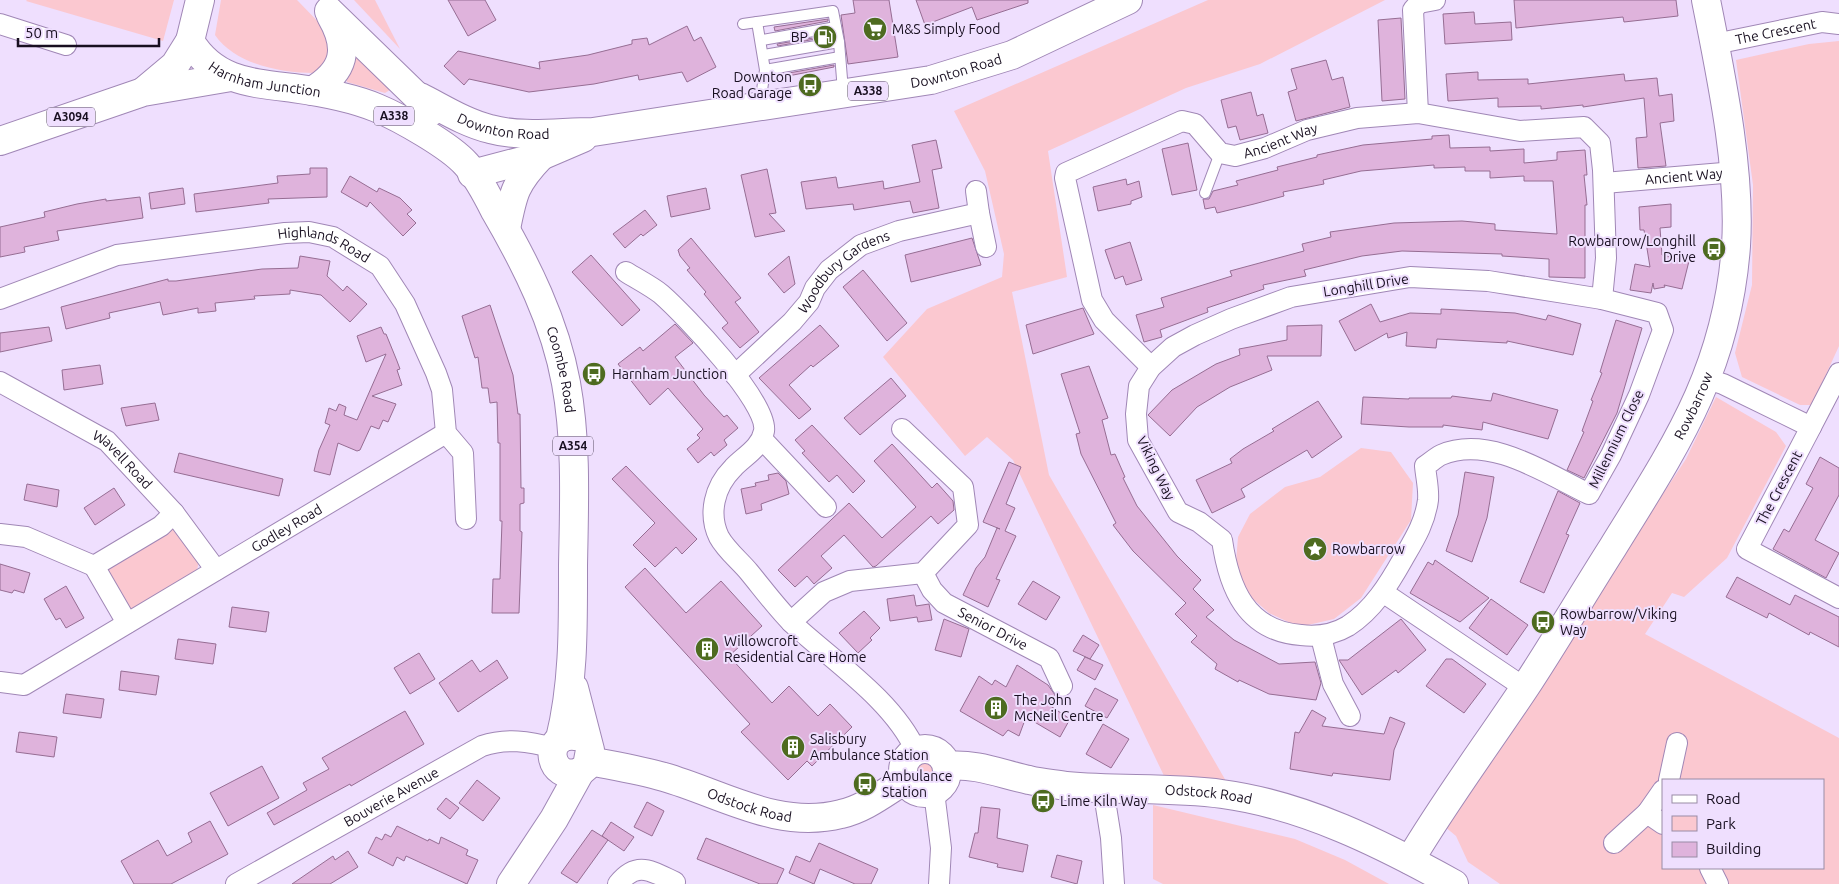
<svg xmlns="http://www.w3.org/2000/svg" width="1839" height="884" font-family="Ubuntu,sans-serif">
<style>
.green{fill:#fbc8d0;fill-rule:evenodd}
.building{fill:#dfb3dc;stroke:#966d93}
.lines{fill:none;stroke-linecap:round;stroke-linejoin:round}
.lane-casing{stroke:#a087b6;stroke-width:12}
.street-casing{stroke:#a087b6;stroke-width:22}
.secondary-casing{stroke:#a087b6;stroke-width:30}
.primary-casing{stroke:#a087b6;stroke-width:30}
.highway-casing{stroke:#a087b6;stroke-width:30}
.lane{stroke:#fff;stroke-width:10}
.street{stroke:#fff;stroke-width:20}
.secondary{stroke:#fff;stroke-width:28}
.primary{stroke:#fff;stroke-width:28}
.highway{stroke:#fff;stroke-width:28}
.labels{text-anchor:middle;stroke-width:4;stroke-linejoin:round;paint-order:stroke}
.shield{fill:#efdffe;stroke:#584d63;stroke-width:1}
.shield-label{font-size:12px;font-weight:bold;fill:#180f20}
.poi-label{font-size:14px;fill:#180f20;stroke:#efdffe;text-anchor:start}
.street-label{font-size:14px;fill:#180f20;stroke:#efdffe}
</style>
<rect width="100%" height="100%" fill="#efdffe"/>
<g class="green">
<path d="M27 0H174L163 41 26 1Z"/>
<path d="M221 0H297L330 34 332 58 314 73C280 73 235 64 215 35Z"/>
<path d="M354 0H375L400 49Z"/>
<path d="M1208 0H1385L1260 64 1186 88 1048 151 1067 277 1012 292 1049 475 1226 781 1166 780 1013 460 987 437 965 456 883 357 927 309 1002 277 1004 254 985 171 954 111Z"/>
<path d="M1839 41V346L1812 405H1800L1742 377 1735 353 1752 285 1753 185 1736 60 1809 44Z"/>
<path d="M355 54 393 88 385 93 347 82 345 76Z"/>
<path d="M1716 397 1776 432 1786 446 1727 558 1684 597 1672 593 1645 634 1839 738V884H1500L1468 862 1456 836 1444 826 1686 459ZM1663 780H1823V868H1663Z"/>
<path d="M1361 448 1391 452 1413 483 1411 520 1361 598 1334 619 1299 627 1269 613 1246 593 1236 562 1238 537 1250 514 1285 487 1320 477Z"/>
<path d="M171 528 177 529 199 561 197 570 131 610 127 609 107 571 109 567Z"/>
<circle cx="924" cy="771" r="11"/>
<path d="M1153 805 1295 839 1345 860 1389 884H1163L1153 879Z"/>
</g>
<g class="building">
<path d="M448 0H485L496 20 468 36Z"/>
<path d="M853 0H889L898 57 848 64 841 15 855 13Z"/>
<path d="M916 0H1028V3L977 20 972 7 925 25Z"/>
<path d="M1514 0H1676L1678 16 1624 22 1623 17 1516 28Z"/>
<path d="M1474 12 1475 24 1511 22 1512 40 1445 44 1443 14Z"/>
<path d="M1401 18 1405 99 1382 101 1378 20Z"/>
<path d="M828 19V21L775 31 774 27Z"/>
<path d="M687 26 694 41 701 37 716 67 687 82 682 72 639 80 638 75 594 84 529 92 469 79 464 85 444 66 458 51 540 69 539 62 588 55 632 44V40L647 38 649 45Z"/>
<path d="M831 35V36L778 46 777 44Z"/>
<path d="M1326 60 1332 80 1343 77 1350 107 1296 121 1288 92 1297 89 1291 69Z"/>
<path d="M834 65V67L783 77V74Z"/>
<path d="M1478 72V80L1528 79V84L1624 74 1625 81 1657 78 1659 96 1672 94 1674 121 1660 123 1666 166 1638 168 1636 138 1647 137 1644 98 1583 107V105L1541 109V106L1498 107V98L1448 101 1446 74Z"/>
<path d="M1251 92 1257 116 1263 114 1268 133 1240 140 1236 126 1228 128 1221 100Z"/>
<path d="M1449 135 1450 148 1490 147V151L1524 149V163L1557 160V152L1585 150 1587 175H1584L1587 205H1585V278L1549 277V259L1502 256V254L1402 251 1362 256 1304 270 1306 276 1263 285 1264 289 1207 308 1208 312 1160 330 1162 337 1144 342 1136 315 1164 307 1161 298 1232 276 1230 271 1304 251 1302 244 1331 237 1330 232 1394 223 1462 221 1495 224V230L1557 234 1553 181H1524V176L1490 178V171H1465V167L1434 168V165L1361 171 1323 180 1324 184 1283 192 1284 196 1254 204 1217 213 1215 207 1205 209 1203 199H1209L1213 191 1238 185 1236 181 1278 170 1277 167 1317 157V155L1363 145 1432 139V136Z"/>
<path d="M936 140 942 168 932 170 939 208 913 213 910 201 854 210 853 204 806 209 801 182 836 177 838 188 883 181 884 189 920 182 912 145Z"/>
<path d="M1188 143 1197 190 1172 195 1162 149Z"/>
<path d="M310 168H327V197L268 199 269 203 196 212 194 194 278 183 277 176 310 174Z"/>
<path d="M767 169 776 213 769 214 785 231 755 237 741 175Z"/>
<path d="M350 176 377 192 379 188 400 198 412 210 407 214 416 223 403 236 370 202 367 207 341 192Z"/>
<path d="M1126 179 1127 185 1139 181 1142 197 1131 201V204L1098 211 1093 187Z"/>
<path d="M183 188 185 204 151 209 149 193Z"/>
<path d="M706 188 710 209 671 217 667 196Z"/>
<path d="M140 197 143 218 57 231 59 240 24 247 25 252 0 257V227L45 217 44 212 77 204 106 199V201Z"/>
<path d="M1671 204V227L1660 228 1662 255 1689 261 1682 289 1664 285 1665 287 1654 289 1653 283 1651 293 1630 290 1635 264 1650 267 1644 230H1640L1639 207Z"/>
<path d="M645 210 657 225 643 236 641 234 625 248 613 234Z"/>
<path d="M691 238 741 298 735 302 759 332 740 348 722 328 728 323 704 294 706 292 687 270 690 268 680 256 678 250Z"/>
<path d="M972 238 981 265 911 282 905 255Z"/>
<path d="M1130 242 1142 280 1126 285 1123 276 1115 279 1105 250Z"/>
<path d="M591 255 640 310 622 326 572 272Z"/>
<path d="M300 256 330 261 327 276 343 291 347 286 367 304 350 322 321 295 290 290V294L254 296 255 299 215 303 216 311 198 313V308L163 315 160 302 109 313 110 318 66 329 61 307 168 279V281H176L262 269 298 268Z"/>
<path d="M789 256 795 284 784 293 768 274Z"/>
<path d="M863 270 907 323 887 341 843 287Z"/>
<path d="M1371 304 1380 322 1410 313 1441 314V309L1515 313 1546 320 1548 315 1581 324 1573 355 1507 341V343L1437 339 1436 348 1406 346 1407 332 1388 338 1387 333 1355 351 1339 321Z"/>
<path d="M490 305 513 375 518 414H520L521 488H524V503L520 504V531L522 532 519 613H492L493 579H500L502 521H500V443H498L497 402 490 403 488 388H482L478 357 475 358 462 316Z"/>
<path d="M1083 308 1094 334 1033 354 1026 325Z"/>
<path d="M1616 320 1642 328 1617 413 1584 478 1567 470 1584 432 1582 431 1593 401 1591 400 1602 373 1600 372Z"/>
<path d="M675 324 693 343 675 357 704 395 724 417 727 415 738 428 724 440 727 445 714 456 711 452 698 463 687 449 700 438 697 435 703 429 668 388 650 405 618 364 640 347 643 351Z"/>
<path d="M820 325 839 346 813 367 811 365 789 385 811 409 799 419 759 378Z"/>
<path d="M1322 325 1321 356H1267L1272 370 1230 387 1197 407 1170 436 1148 415 1172 390 1216 364 1240 355 1239 349 1287 340V326Z"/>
<path d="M49 327 52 341 0 352V333Z"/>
<path d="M381 327 384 334H386L397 361 400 369 397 370 402 385 372 396 396 404 388 422 383 420 379 429 371 426 360 450 357 451 338 443 330 475 314 471 319 450 330 425 325 423 329 408 336 411 339 404 346 407 344 415 357 420 386 354 366 362 357 336Z"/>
<path d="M100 365 103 384 64 390 62 370Z"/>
<path d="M1089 366 1108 418 1102 420 1111 455 1115 454 1125 477 1123 478 1137 506 1177 556 1201 580 1193 589 1214 610 1206 617 1234 640 1279 664 1315 662 1321 683 1316 700 1269 694 1239 680 1238 682 1215 669 1217 664 1191 642 1197 636 1175 614 1186 603 1133 551 1113 525 1116 523 1081 454 1076 434 1080 433 1061 374Z"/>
<path d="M891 378 906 396 860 435 844 418Z"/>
<path d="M1493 393 1558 410 1548 439 1483 422 1482 430 1443 425V427H1409L1361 424 1363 397 1409 399V398H1451L1452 396 1491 401Z"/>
<path d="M1318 401 1342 437 1312 458 1307 450 1241 489 1245 497 1212 513 1196 480 1232 463 1230 459 1243 449 1274 431 1272 429Z"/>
<path d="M155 403 159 420 126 426 121 408Z"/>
<path d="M812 425 865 481 853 493 837 475 829 482 802 453 805 451 795 440Z"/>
<path d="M892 444 932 488 937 483 953 501 954 510 938 524 931 516 876 566 873 567 844 535 821 556 832 568 814 584 807 576 795 587 778 570 849 503 882 538 916 507 874 461Z"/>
<path d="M179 453 283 479 279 496 174 472Z"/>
<path d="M1820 457 1839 468V495L1815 540 1839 553 1826 578 1773 549 1784 529 1789 532 1813 488 1806 484Z"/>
<path d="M1009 462 1021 467 1006 504 1015 508 1005 531 1016 536 996 579 1000 580 988 607 963 595 976 568 985 557 997 528 1000 529 983 522Z"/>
<path d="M626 466 697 539 682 554 676 547 655 567 633 545 655 523 612 479Z"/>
<path d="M1465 472 1494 477 1487 518 1472 562 1446 551 1458 515Z"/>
<path d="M778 473 786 481 789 494 761 504 762 510 746 514 741 489 756 486 755 483 769 480 768 475Z"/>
<path d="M27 484 59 490 57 507 24 500Z"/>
<path d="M114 488 125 505 95 525 84 508Z"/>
<path d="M1558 491 1580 503 1566 534 1569 535 1544 593 1520 582Z"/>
<path d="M1435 560 1489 598 1460 622 1410 593 1428 562 1433 565Z"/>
<path d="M0 564 30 573 24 593 14 590 12 593 0 590Z"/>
<path d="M645 568 686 613 721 581 762 626 729 656 772 703 789 686 818 716 830 704 852 727 812 766 807 761 788 780 741 732 750 724 625 587Z"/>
<path d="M1737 577 1790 605 1795 595 1839 617V647L1810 632 1809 635 1769 613 1767 618 1726 597Z"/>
<path d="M1033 581 1060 597 1046 620 1018 604Z"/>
<path d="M66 586 84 618 66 628 60 618 56 620 44 599Z"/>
<path d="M914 595 916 606 929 604 932 620 918 622 917 617 890 621 887 599Z"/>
<path d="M1491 599 1528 625 1507 655 1469 628Z"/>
<path d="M232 607 269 612 266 632 229 627Z"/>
<path d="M864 611 880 628 870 638 872 640 858 653 839 633Z"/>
<path d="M944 619 969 629 961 657 935 650Z"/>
<path d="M1401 619 1426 650 1398 673 1396 670 1362 695 1339 660H1348Z"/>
<path d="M1083 635 1099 645 1090 659 1073 651Z"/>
<path d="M178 639 216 644 213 664 175 659Z"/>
<path d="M419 653 435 679 410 694 394 668Z"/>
<path d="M1085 657 1103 665 1095 680 1077 670Z"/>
<path d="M1446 659H1452L1486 684 1464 713 1426 686Z"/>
<path d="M472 660 480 672 497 660 508 678 458 712 439 683Z"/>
<path d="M1017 665 1048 685 1055 695 1049 705 1070 719 1060 737 1026 717 1019 736 1008 730 1003 736 960 711 979 676 992 685 995 680 1006 687Z"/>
<path d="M121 671 159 676 156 695 119 690Z"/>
<path d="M1095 688 1118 700 1107 718 1085 706Z"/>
<path d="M66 694 104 699 101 718 63 713Z"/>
<path d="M1312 710 1326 718 1322 726 1384 734 1390 717 1405 723 1394 750 1390 780 1333 773 1332 776 1290 769 1295 732 1299 733Z"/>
<path d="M405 711 424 744 351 786 350 784 274 825 267 813 307 790 303 783 329 769 322 758Z"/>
<path d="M1103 724 1129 739 1111 768 1086 754Z"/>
<path d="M19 732 57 737 54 757 16 752Z"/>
<path d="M262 766 279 798 228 826 210 793Z"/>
<path d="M477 780 500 798 483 821 459 803Z"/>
<path d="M446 798 459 808 450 819 437 809Z"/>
<path d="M647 802 664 811 652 836 634 827Z"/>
<path d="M981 807 1000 809 997 838 1028 845 1023 872 997 867 998 864 969 857 975 833H978Z"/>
<path d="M210 821 228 854 171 884H134L121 861 158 840 167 856 192 842 188 833Z"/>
<path d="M611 822 634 837 624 851 602 836Z"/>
<path d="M397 826 428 841 429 839 439 844 441 837 468 850 466 855 478 860 467 884 406 856 404 861 397 857 393 866 368 853 376 837 382 840 385 834 391 837Z"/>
<path d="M592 830 608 840 577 883 561 873Z"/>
<path d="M706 838 784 869 777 884H760L697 859Z"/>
<path d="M819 843 878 869 871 884H855L820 869 814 884 789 873 796 856 810 862Z"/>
<path d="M348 851 358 867 330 884H292L333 856 335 860Z"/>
<path d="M1057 855 1082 861 1077 884 1051 877Z"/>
</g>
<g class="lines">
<g class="lane-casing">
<g id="lane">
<path d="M743 24 757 22"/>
<path d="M762 40 836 27"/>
<path d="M764 55 839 42"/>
<path d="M765 70 840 57"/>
<path d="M764 105 762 90 765 70 757 22 833 11 839 42 843 91"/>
<path d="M1205 193 1220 153"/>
</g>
</g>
<g class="street-casing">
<g id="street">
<path d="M0 24 66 45"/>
<path id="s1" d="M1715 44 1822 22 1839 24"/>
<path d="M1418 113 1413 10 1419 3 1435 0"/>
<path id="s2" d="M1604 183 1735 172"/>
<path d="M976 191 979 213"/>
<path d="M626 272C637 279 651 286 661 294 684 314 769 403 764 431 761 448 743 457 733 468 714 487 708 514 719 537 726 550 740 561 749 572 763 589 777 608 793 624 833 661 893 700 916 751"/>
<path d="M1410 277 1488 281 1602 299 1657 313 1663 330 1639 395 1611 455 1589 494C1547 474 1489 434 1441 455 1435 458 1430 463 1425 466 1426 477 1429 489 1428 500 1425 523 1414 540 1403 559 1389 584 1373 610 1348 626 1333 635 1318 637 1301 635 1246 631 1229 588 1222 540L1199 522 1178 512 1138 440 1136 414 1139 386 1151 367 1173 347 1195 335 1231 319 1291 297Z"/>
<path id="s3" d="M0 299 117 255 285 233 309 232 333 237 380 266 405 304 436 373 442 390 446 433 463 453 466 519"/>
<path id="s4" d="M1151 367 1104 320 1092 300 1065 178 1066 173 1182 121 1195 124 1220 153 1235 156 1265 148 1307 130 1357 118 1418 113 1520 131 1584 127 1600 143 1603 170 1606 258 1602 299"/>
<path id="s5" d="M735 375 792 322 809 302 815 288 829 270 861 245 899 231 979 213 986 247"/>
<path d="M1707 379 1723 384 1811 427 1839 373"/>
<path id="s6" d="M0 382 107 441 174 513 216 570"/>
<path d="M1811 427 1747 549 1839 598"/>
<path d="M762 439 826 507"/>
<path d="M0 534 26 537 94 566"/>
<path id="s7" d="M923 573 932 590 944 603 1049 658 1062 686"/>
<path d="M1384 593 1525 688"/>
<path d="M791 622 824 592 850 581 923 573 968 525 963 487 902 429"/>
<path d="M127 623 94 566 161 526 174 513"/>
<path d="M1321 637 1333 684 1350 716"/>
<path id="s8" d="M0 682 24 685 446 433"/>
<path d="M1669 780 1677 743"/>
<path d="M1103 788 1111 838 1114 884"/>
<path d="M934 792 941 848 939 884"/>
<path d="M1647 813 1663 790"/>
<path d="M1614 843 1647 813 1663 824"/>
<path d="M1710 868 1718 884"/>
<path id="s9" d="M236 884 482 746C506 738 529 741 553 748"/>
<path d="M618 884C637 860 651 871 675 882L674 884"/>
</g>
</g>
<g class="secondary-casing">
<g id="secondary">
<circle cx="925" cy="771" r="22"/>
<path id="s10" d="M590 761C615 766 640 770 664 777 723 794 778 830 841 814 864 809 884 793 905 780"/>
<path id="s11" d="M947 766C976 763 1001 774 1029 780 1041 783 1054 784 1066 786 1118 791 1170 787 1222 794 1304 805 1382 844 1454 884"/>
<path id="s12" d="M1410 860C1445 801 1486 746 1524 689 1555 642 1583 594 1613 547 1676 445 1727 370 1736 246 1741 169 1721 76 1706 0"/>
</g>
</g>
<g class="primary-casing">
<g id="primary">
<path d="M144 91 175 65 190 41"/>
<path d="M0 141 143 92 231 77"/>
</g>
</g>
<g class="highway-casing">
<g id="highway">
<path id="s13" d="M200 0 190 41C214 81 251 83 293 88 322 92 351 97 377 108 401 118 450 146 466 164 478 177 487 195 495 211 526 264 555 322 566 383 577 443 574 506 573 566 573 624 574 683 560 739"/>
<path d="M329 11 432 111"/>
<path d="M312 91C345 71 350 49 331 16"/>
<path id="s14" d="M420 97C442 108 465 123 490 129 523 138 559 132 593 132L931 80 1012 55 1128 0"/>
<path d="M472 174 541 156 583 138"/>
<path d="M506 229C513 193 515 183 541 156"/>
<path d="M575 736C541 733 548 783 580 772"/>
<path d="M511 884 554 819 580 772 587 766 590 750 574 688"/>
</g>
</g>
<use href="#lane" class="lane"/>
<use href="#street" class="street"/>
<use href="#secondary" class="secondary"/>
<use href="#primary" class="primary"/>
<use href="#highway" class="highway"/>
</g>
<defs>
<g id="supermarket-disc" transform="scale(1.25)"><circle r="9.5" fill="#4e6b20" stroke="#efdffe"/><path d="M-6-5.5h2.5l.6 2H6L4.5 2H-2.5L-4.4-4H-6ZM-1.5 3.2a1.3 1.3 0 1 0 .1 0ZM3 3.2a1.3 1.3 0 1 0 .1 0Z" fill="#fff"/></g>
<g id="fuel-disc" transform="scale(1.25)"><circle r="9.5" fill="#4e6b20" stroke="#efdffe"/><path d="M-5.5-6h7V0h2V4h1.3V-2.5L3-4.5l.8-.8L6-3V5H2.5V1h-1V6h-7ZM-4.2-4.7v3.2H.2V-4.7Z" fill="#fff"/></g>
<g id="bus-disc" transform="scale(1.25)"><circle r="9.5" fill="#4e6b20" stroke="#efdffe"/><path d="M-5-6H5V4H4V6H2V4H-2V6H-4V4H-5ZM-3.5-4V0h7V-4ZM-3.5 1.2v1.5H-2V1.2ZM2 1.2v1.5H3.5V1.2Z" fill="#fff"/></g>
<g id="sight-disc" transform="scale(1.25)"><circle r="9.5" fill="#4e6b20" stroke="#efdffe"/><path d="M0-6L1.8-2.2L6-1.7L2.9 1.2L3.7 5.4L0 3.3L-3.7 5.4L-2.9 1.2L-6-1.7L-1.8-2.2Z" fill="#fff"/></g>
<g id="building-disc" transform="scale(1.25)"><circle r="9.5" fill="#4e6b20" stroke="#efdffe"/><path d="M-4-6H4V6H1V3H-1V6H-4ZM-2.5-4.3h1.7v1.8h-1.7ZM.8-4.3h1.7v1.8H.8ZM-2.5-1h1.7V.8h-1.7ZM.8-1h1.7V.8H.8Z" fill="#fff"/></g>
</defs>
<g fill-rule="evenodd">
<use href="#supermarket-disc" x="875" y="29"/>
<use href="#fuel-disc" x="825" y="37"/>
<use href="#bus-disc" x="810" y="85"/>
<use href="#bus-disc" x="1714" y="249"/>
<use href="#bus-disc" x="594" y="374"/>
<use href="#sight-disc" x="1315" y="549"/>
<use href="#bus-disc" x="1543" y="622"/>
<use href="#building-disc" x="707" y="649"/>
<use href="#building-disc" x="996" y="708"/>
<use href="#building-disc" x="793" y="747"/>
<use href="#bus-disc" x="865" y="784"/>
<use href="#bus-disc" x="1043" y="801"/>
</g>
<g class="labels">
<g class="shield">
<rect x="848" y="81.5" width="40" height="19" rx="4"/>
<rect x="374" y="106.5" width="40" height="19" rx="4"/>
<rect x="47" y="107.5" width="48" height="19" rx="4"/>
<rect x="553" y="436.5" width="40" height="19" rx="4"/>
</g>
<g class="shield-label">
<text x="868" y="95">A338</text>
<text x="394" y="120">A338</text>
<text x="71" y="121">A3094</text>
<text x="573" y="450">A354</text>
</g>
<g class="poi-label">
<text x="892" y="34">M&amp;S Simply Food</text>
<text x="808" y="42" text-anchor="end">BP</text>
<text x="792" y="82" text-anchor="end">Downton<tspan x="792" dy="16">Road Garage</tspan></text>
<text x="1696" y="246" text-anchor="end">Rowbarrow/Longhill<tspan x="1696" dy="16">Drive</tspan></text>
<text x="612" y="379">Harnham Junction</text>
<text x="1332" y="554">Rowbarrow</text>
<text x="1560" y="619">Rowbarrow/Viking<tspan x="1560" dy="16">Way</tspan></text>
<text x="724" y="646">Willowcroft<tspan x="724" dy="16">Residential Care Home</tspan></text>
<text x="1014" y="705">The John<tspan x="1014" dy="16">McNeil Centre</tspan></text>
<text x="810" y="744">Salisbury<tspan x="810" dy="16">Ambulance Station</tspan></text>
<text x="882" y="781">Ambulance<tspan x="882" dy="16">Station</tspan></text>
<text x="1060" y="806">Lime Kiln Way</text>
</g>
<g class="street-label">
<text dy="5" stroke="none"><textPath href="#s1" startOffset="62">The Crescent</textPath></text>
<text dy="5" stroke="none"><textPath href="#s14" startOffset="549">Downton Road</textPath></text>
<text dy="5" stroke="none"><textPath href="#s13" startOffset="131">Harnham Junction</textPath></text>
<text dy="5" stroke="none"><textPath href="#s14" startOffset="90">Downton Road</textPath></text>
<text dy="5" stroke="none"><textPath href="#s4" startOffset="462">Ancient Way</textPath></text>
<text dy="5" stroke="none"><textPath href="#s2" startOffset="80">Ancient Way</textPath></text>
<text dy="5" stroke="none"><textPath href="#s3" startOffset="336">Highlands Road</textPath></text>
<text dy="5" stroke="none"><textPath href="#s5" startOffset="152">Woodbury Gardens</textPath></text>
<text transform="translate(1366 285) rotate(-9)" y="5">Longhill Drive</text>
<text dy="5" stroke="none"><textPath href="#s13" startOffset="581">Coombe Road</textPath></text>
<text dy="5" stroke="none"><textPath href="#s12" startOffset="536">Rowbarrow</textPath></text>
<text transform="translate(1616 439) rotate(-64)" y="5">Millennium Close</text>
<text dy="5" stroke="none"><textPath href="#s6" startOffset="146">Wavell Road</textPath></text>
<text transform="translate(1156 468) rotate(64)" y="5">Viking Way</text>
<text transform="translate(1779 488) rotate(-62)" y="5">The Crescent</text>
<text dy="5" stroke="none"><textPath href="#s8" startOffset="330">Godley Road</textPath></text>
<text dy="5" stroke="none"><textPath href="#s7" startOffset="92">Senior Drive</textPath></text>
<text dy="5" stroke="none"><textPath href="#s11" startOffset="264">Odstock Road</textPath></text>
<text dy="5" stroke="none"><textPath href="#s9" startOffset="178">Bouverie Avenue</textPath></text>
<text dy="5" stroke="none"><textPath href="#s10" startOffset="166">Odstock Road</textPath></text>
</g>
</g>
<rect x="1662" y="779" width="162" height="90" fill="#efdffe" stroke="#998ca5"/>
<rect x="1672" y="795" width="25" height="8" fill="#ffffff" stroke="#998ca5"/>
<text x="1706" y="804" font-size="15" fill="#180f20">Road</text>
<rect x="1672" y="816" width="25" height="15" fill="#fbc8d0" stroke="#998ca5"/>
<text x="1706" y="829" font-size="15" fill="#180f20">Park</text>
<rect x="1672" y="842" width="25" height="15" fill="#dfb3dc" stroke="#998ca5"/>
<text x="1706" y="854" font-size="15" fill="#180f20">Building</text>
<path d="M18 38v8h141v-8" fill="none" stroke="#180f20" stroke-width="2.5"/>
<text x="25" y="38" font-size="15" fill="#180f20" stroke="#efdffe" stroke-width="4" paint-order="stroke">50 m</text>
</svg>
